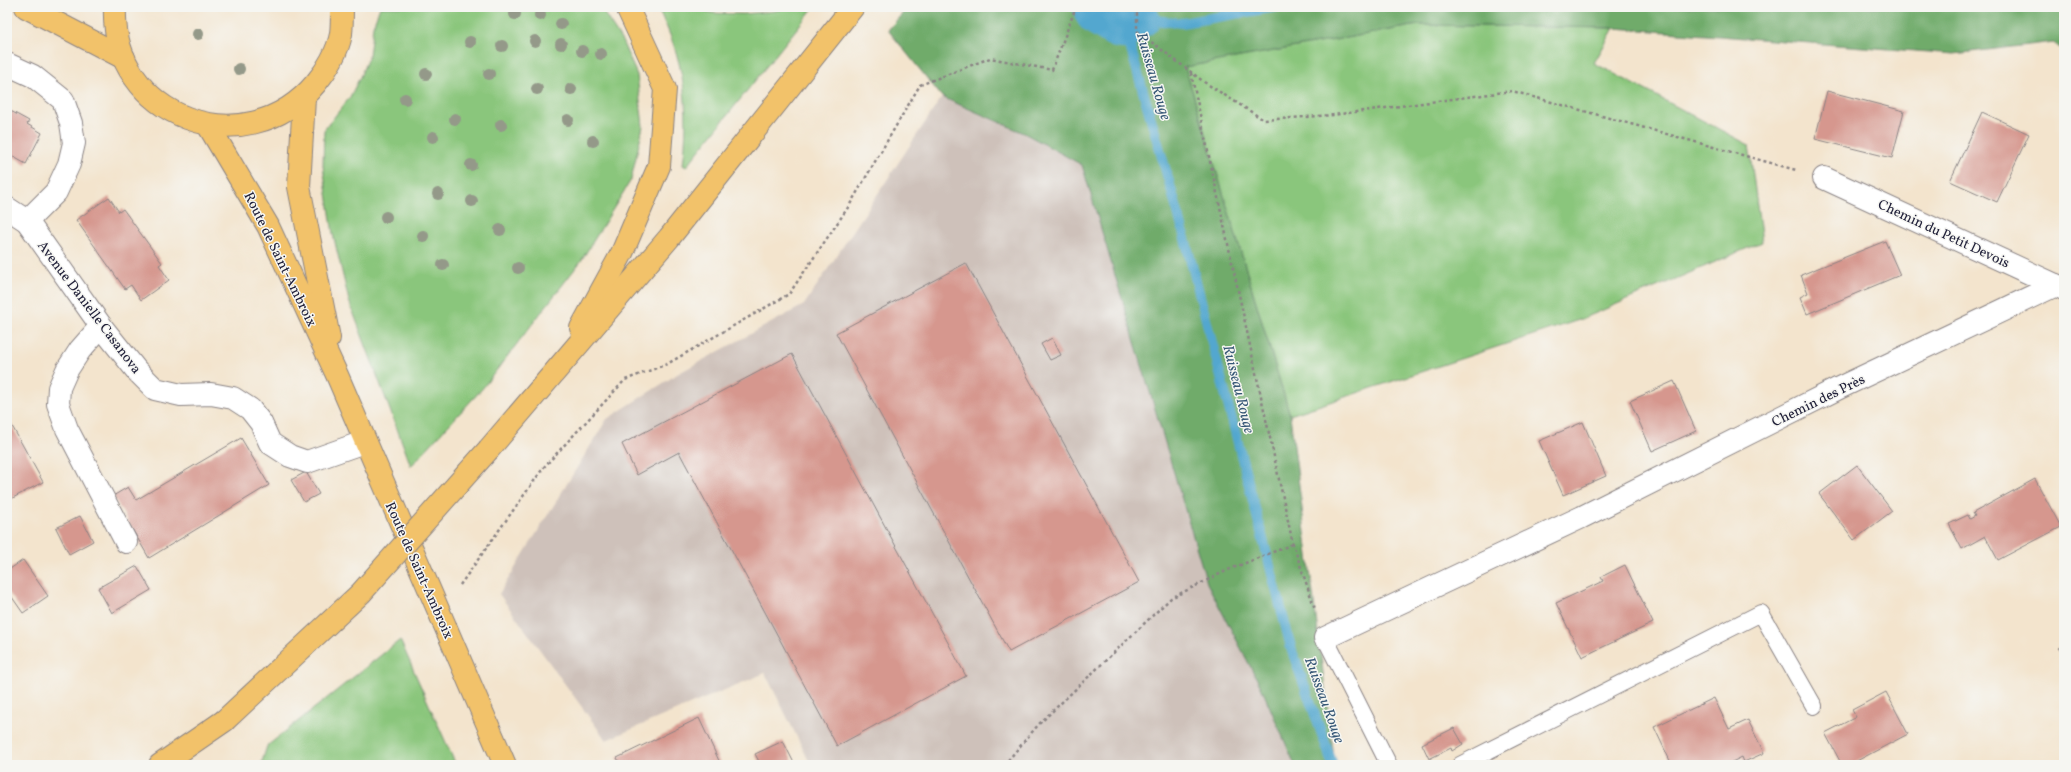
<svg xmlns="http://www.w3.org/2000/svg" width="2071" height="772" font-family="Vollkorn,serif">
<style>
.industrial{fill:#cec1ba}
.green{fill:#8ac67b;stroke:#56745b}
.forest{fill:#6fab6b;stroke:#486653}
.lines{fill:none;stroke-linecap:round;stroke-linejoin:round}
.stream{stroke:#53a7cf;stroke-width:10}
.canal{stroke:#53a7cf;stroke-width:36}
.river{stroke:#53a7cf;stroke-width:62}
.building{fill:#d6978e}
.service-casing{stroke:#8a8384;stroke-width:18}
.minor-casing{stroke:#8a8384;stroke-width:24}
.primary-casing{stroke:#8a8384;stroke-width:24}
.path{stroke:#8a8384;stroke-width:2.5;stroke-dasharray:3 3;stroke-linecap:butt}
.service{stroke:#fff;stroke-width:16}
.minor{stroke:#fff;stroke-width:22}
.primary{stroke:#f2c26a;stroke-width:22}
.primary-bridge-casing{stroke:#8a8384;stroke-width:24;stroke-linecap:butt}
.primary-bridge{stroke:#f2c26a;stroke-width:22}
.tree{fill:#949989}
.labels{text-anchor:middle;stroke-width:3;stroke-linejoin:round;paint-order:stroke}
.street-label{font-size:14px;fill:#22223b;stroke:#f6f6f2}
.water-label{font-size:15px;font-style:italic;fill:#365776;stroke:#f6f6f2}
</style>
<rect width="100%" height="100%" fill="#f6f6f2"/>
<filter id="ink" filterUnits="userSpaceOnUse"><feTurbulence type="fractalNoise" baseFrequency=".025" numOctaves="2"/><feDisplacementMap in="SourceGraphic" scale="8" xChannelSelector="R" yChannelSelector="G"/><feConvolveMatrix kernelMatrix="1 2 1 2 8 2 1 2 1" color-interpolation-filters="sRGB"/></filter>
<filter id="wash" filterUnits="userSpaceOnUse"><feTurbulence type="fractalNoise" baseFrequency=".012" numOctaves="4" result="noise"/><feDisplacementMap in="SourceGraphic" scale="16" xChannelSelector="R" yChannelSelector="G"/><feGaussianBlur stdDeviation="0.9" result="paint"/><feColorMatrix in="noise" values="0 0 0 0 0 0 0 0 0 0 0 0 0 0 0 0 0 1.4 0 .05"/><feComposite in="paint" operator="in"/></filter>
<g filter="url(#wash)">
<rect width="100%" height="100%" fill="#f3e4cd"/>
<path class="industrial" d="M942 97 1024 133 1082 165 1207 583 1261 687 1295 765H811L765 673 606 740 499 594 607 419 679 373 804 305Z"/>
<g class="green">
<path d="M380 7H600L622 41 637 75 643 126 631 180 581 261 482 389 411 466 349 301 333 234 323 166 324 130 350 97 360 77 369 55 373 26Z"/>
<path d="M657 7H693L712 13 743 14 775 11 788 7H814L686 167 683 165C690 108 685 59 657 7Z"/>
<path d="M1418 25 1614 28 1594 63 1749 145 1762 242 1582 319 1290 415 1185 67Z"/>
<path d="M400 640 456 765H261L267 746Z"/>
</g>
<path class="forest" d="M908 7H2064V53L2054 42 1954 54 1614 28 1418 25 1185 67 1290 415 1335 765H1295L1261 687 1207 583 1082 165 1024 133 942 97 888 30Z"/>
<g class="lines">
<g class="stream">
<path d="M1122 18 1182 227 1292 651 1333 765"/>
<path d="M1142 19 1182 23 1276 7"/>
</g>
<path class="canal" d="M1122 18 1142 19"/>
<path class="river" d="M1104 7 1122 18"/>
</g>
<g id="blocks">
<g class="building">
<path d="M1827 91 1904 111 1892 158 1815 139Z"/>
<path d="M7 109 29 121 27 124 42 133 26 164 10 155 7 161Z"/>
<path d="M1982 112 2029 134 1997 202 1950 181Z"/>
<path d="M109 197 119 212 123 209 162 263 159 265 169 280 141 300 131 285 125 289 76 220Z"/>
<path d="M1885 241 1900 275 1807 314 1800 297 1808 293 1801 275Z"/>
<path d="M966 263 1139 582 1009 652 836 333Z"/>
<path d="M1052 338 1061 355 1050 360 1041 344Z"/>
<path d="M792 354 966 676 837 746 679 452 637 475 622 444Z"/>
<path d="M1674 381 1696 431 1652 451 1630 401Z"/>
<path d="M7 417 43 482 7 501Z"/>
<path d="M1583 422 1606 476 1563 495 1539 441Z"/>
<path d="M241 438 269 485 149 558 113 496 128 487 136 500Z"/>
<path d="M1857 465 1892 511 1854 540 1819 494Z"/>
<path d="M306 472 319 494 304 502 291 480Z"/>
<path d="M2035 479 2061 527 1998 560 1985 536 1962 549 1949 524 1968 515 1970 519 1975 516 1973 513Z"/>
<path d="M80 516 93 541 69 554 56 528Z"/>
<path d="M23 560 48 596 23 613 7 590V571Z"/>
<path d="M1625 565 1653 623 1582 657 1556 603 1603 581 1601 577Z"/>
<path d="M137 566 151 590 112 613 98 588Z"/>
<path d="M2064 645V654L2059 648Z"/>
<path d="M1886 692 1908 734 1849 765H1842L1825 733 1856 717 1852 710Z"/>
<path d="M1714 698 1729 729 1748 720 1764 753 1744 762 1742 757 1726 765H1672L1654 727Z"/>
<path d="M699 718 721 765H621L617 758Z"/>
<path d="M1454 728 1463 744 1452 751 1451 748 1429 759 1422 744Z"/>
<path d="M783 741 795 765H761L755 754Z"/>
</g>
</g>
</g>
<g filter="url(#ink)">
<use href="#blocks" fill-opacity="0" stroke="#8a8384" stroke-width="1"/>
<g class="lines">
<g class="service-casing">
<g id="service">
<path d="M1325 638 1389 765"/>
<path d="M1460 765 1761 613 1814 706"/>
</g>
</g>
<g class="minor-casing">
<g id="minor">
<path d="M7 64 33 76 63 100 71 123 74 143 69 164 56 192 27 221"/>
<path d="M1824 178 2064 289"/>
<path d="M7 208 27 221 101 326 137 371 155 389 181 395 211 394 233 398 250 409 261 423 270 443 290 456 307 462 364 442"/>
<path d="M101 326 80 350 67 370 59 388 58 404 67 429 126 542"/>
<path d="M1325 638 1582 517 1839 388 2056 285"/>
</g>
</g>
<g class="primary-casing">
<g id="primary">
<path d="M26 7 124 58"/>
<path d="M115 7C110 117 246 168 316 83 327 70 338 51 341 34 342 25 342 16 342 7"/>
<path d="M304 98 299 187 329 338"/>
<path d="M208 125 268 226 337 375 505 765"/>
<path d="M581 328 622 253 659 166 665 89 627 7"/>
<path d="M489 449 669 238 853 7"/>
<path d="M160 765 224 721"/>
</g>
</g>
<g class="path">
<path d="M1137 7V31L1204 82 1264 120 1333 115 1512 91 1796 170"/>
<path d="M1191 73 1293 544 1315 609"/>
<path d="M460 585 544 467 625 380 667 364 789 294 849 206 920 85 990 58 1052 70 1076 7"/>
<path d="M1004 765 1039 724 1171 598 1228 570 1293 544"/>
</g>
<use href="#service" class="service"/>
<use href="#minor" class="minor"/>
<use href="#primary" class="primary"/>
<g class="primary-bridge-casing">
<path id="primary-bridge" d="M224 721 361 593 489 449"/>
</g>
<use href="#primary-bridge" class="primary-bridge"/>
</g>
<g class="tree">
<circle cx="515" cy="14" r="6"/>
<circle cx="540" cy="15" r="6"/>
<circle cx="561" cy="24" r="6"/>
<circle cx="198" cy="34" r="6"/>
<circle cx="535" cy="41" r="6"/>
<circle cx="470" cy="42" r="6"/>
<circle cx="561" cy="44" r="6"/>
<circle cx="502" cy="46" r="6"/>
<circle cx="582" cy="51" r="6"/>
<circle cx="601" cy="54" r="6"/>
<circle cx="239" cy="69" r="6"/>
<circle cx="426" cy="74" r="6"/>
<circle cx="489" cy="74" r="6"/>
<circle cx="537" cy="89" r="6"/>
<circle cx="571" cy="89" r="6"/>
<circle cx="405" cy="99" r="6"/>
<circle cx="455" cy="119" r="6"/>
<circle cx="568" cy="120" r="6"/>
<circle cx="501" cy="125" r="6"/>
<circle cx="433" cy="137" r="6"/>
<circle cx="593" cy="141" r="6"/>
<circle cx="471" cy="165" r="6"/>
<circle cx="438" cy="194" r="6"/>
<circle cx="472" cy="201" r="6"/>
<circle cx="386" cy="217" r="6"/>
<circle cx="500" cy="230" r="6"/>
<circle cx="423" cy="236" r="6"/>
<circle cx="443" cy="265" r="6"/>
<circle cx="518" cy="268" r="6"/>
</g>
</g>
<g class="labels">
<g class="street-label">
<text transform="translate(1944 233) rotate(25)" y="5">Chemin du Petit Devois</text>
<text transform="translate(281 259) rotate(64)" y="5">Route de Saint-Ambroix</text>
<text transform="translate(90 307) rotate(53)" y="5">Avenue Danielle Casanova</text>
<text transform="translate(1818 400) rotate(-26)" y="5">Chemin des Près</text>
<text transform="translate(420 570) rotate(66)" y="5">Route de Saint-Ambroix</text>
</g>
<g class="water-label">
<text transform="translate(1154 76) rotate(74)" y="5">Ruisseau Rouge</text>
<text transform="translate(1239 389) rotate(76)" y="5">Ruisseau Rouge</text>
<text transform="translate(1325 700) rotate(70)" y="5">Ruisseau Rouge</text>
</g>
</g>
<rect width="2071" height="772" fill="none" stroke="#f6f6f2" stroke-width="24"/>
</svg>
